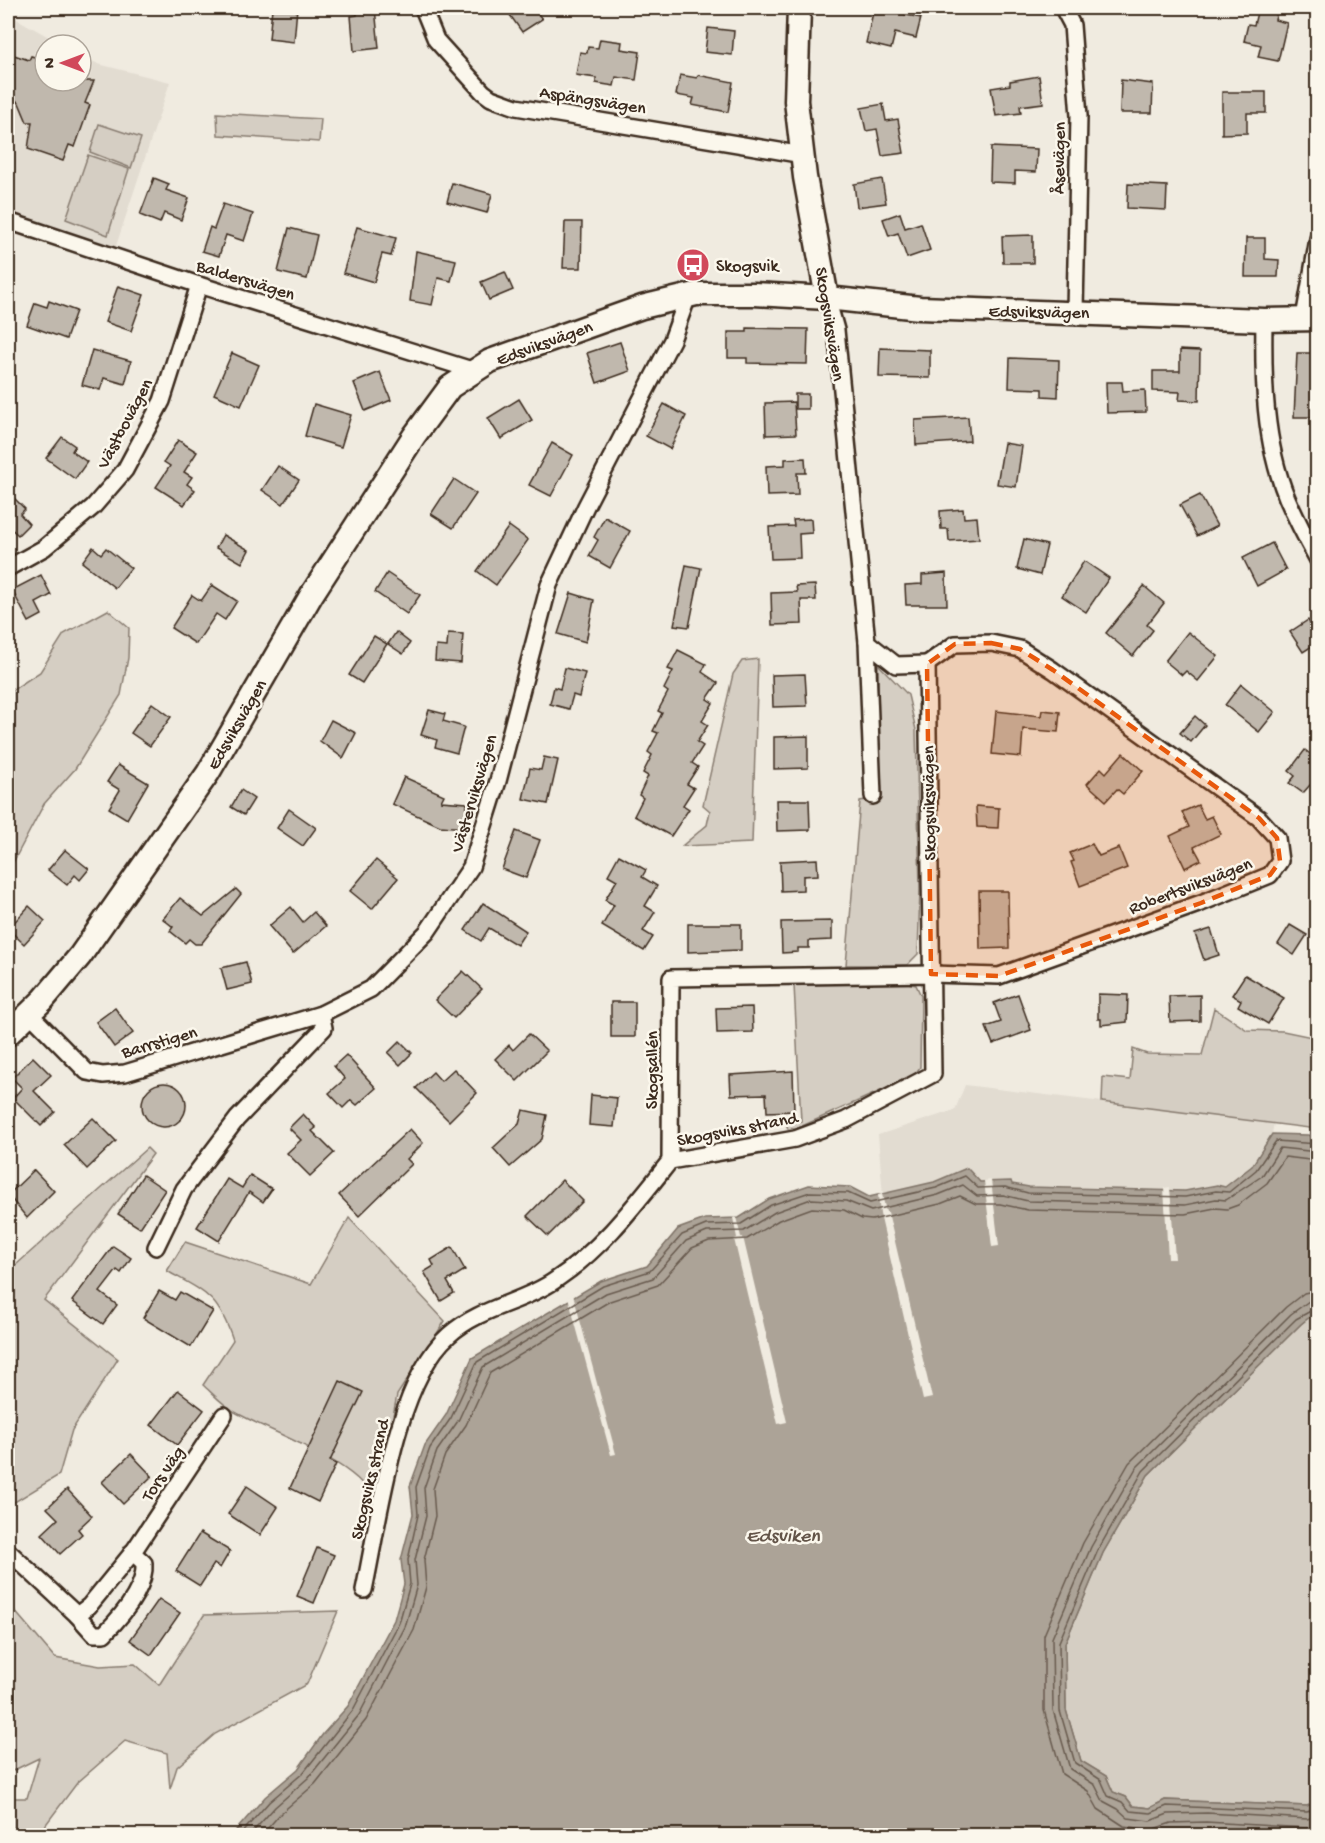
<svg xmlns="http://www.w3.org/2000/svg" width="1325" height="1843" font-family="'Gochi Hand',sans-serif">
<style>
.built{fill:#e2dcd1}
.green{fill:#d5cec3;stroke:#887c70;stroke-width:1.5}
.water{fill:#aca397;stroke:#7f7367;stroke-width:1.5}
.pier{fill:#f0ebe0}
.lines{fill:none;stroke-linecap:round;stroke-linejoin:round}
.shore{stroke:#685a4e;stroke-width:1.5}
.building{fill:#c0b8ad;stroke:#3b2a1e;stroke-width:1.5}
.street-casing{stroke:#3b2a1e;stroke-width:20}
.secondary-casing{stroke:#3b2a1e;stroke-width:27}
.street{stroke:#fbf7ec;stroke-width:15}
.secondary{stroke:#fbf7ec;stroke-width:22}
.marked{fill:#e8590c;fill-opacity:0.2;stroke:#e8590c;stroke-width:4.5;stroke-dasharray:12 8;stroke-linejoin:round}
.labels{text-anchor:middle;stroke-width:5;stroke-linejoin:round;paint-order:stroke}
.street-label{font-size:18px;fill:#3b2a1e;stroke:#fbf7ec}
.poi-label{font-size:18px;fill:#3b2a1e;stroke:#fbf7ec;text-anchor:start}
.water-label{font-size:20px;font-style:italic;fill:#635448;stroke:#fbf7ec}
</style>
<rect width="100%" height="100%" fill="#f0ebe0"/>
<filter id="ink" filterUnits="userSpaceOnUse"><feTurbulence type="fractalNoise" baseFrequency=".0167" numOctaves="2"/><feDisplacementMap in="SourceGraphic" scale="12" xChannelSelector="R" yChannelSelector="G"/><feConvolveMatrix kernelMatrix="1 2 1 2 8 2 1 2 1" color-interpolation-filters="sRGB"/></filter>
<g filter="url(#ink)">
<g class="built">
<path d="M8 14 63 45H45V81H81V55L98 64 170 82 115 249 8 211Z"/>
<path d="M965 1085 1274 1123 1272 1134 1252 1166 1225 1187 1217 1185 1185 1191 1029 1187 1011 1184V1181L980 1182 967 1168 934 1182 883 1196 878 1135 955 1110Z"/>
</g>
<g class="green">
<path d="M217 113 321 119 319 142 218 135Z"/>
<path d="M99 124 141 138 131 168 90 152Z"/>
<path d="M88 155 129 169 108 235 66 219Z"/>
<path d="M108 610 129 628 128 658 121 695 75 769 44 804 8 872V693L40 672 64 634Z"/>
<path d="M758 659 752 843 682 846 707 825 710 811 703 805 733 674 742 661Z"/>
<path d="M878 664 908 695 916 730 920 889 918 954 907 965H846L860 801 879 798Z"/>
<path d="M899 981 916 985 921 996 920 1067 914 1076 800 1127 788 1129 786 1123 801 1121 794 985Z"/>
<path d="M1214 1008 1247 1030 1283 1031 1317 1038V1129L1102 1102 1103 1077 1130 1080 1133 1049 1147 1054 1202 1055Z"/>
<path d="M147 1148 153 1154 44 1300 118 1359 72 1430 59 1475 8 1506V1272Z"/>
<path d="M349 1218 445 1321 397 1395 376 1504C361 1462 273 1434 235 1412 223 1405 213 1394 203 1385L233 1340C218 1296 206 1293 167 1271L185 1242 311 1284Z"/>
<path d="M1317 1311V1802L1307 1806 1165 1800 1150 1808 1133 1806 1126 1797 1113 1792 1106 1776 1081 1761 1066 1710 1065 1643 1103 1553 1148 1475 1301 1324Z"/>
<path d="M8 1603 55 1658 100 1666 135 1664 159 1685 204 1615 338 1611 307 1684 215 1734 177 1767 170 1789 167 1753 125 1741 77 1783 38 1835 8 1836V1798H27L39 1758 8 1773Z"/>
</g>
<path class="water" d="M1272 1134 1308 1135 1317 1139V1311L1301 1324 1148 1475 1103 1553 1065 1643 1066 1710 1081 1761 1106 1776 1113 1792 1126 1797 1133 1806 1150 1808 1165 1800 1307 1806 1317 1802V1835L231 1836 265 1797 298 1769 323 1734 348 1706 394 1620 404 1584 401 1560 413 1514 410 1486 425 1445 446 1415 472 1358 601 1281 647 1266 678 1229 705 1219 739 1218 769 1199 809 1185 850 1187 869 1197 934 1182 967 1168 980 1182 1011 1181 1012 1184 1029 1187 1185 1191 1217 1185 1225 1187 1252 1166Z"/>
<g class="pier">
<path d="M991 1180 999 1246 992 1247 984 1181Z"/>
<path d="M1170 1187 1175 1259H1168L1164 1188Z"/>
<path d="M882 1194 886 1212H888L932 1398 923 1400 880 1214 878 1195Z"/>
<path d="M736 1217 741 1237H743L787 1422 778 1424 734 1239 737 1238 733 1218Z"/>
<path d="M573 1294 616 1454 611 1455 568 1297Z"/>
</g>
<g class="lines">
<g class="shore">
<path d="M1318 1290 1304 1293 1286 1307 1129 1463 1083 1543 1044 1635V1710L1062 1774 1088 1791 1098 1809 1124 1826 1151 1830 1171 1823 1206 1822 1307 1828 1318 1826"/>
<path d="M1318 1299 1309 1301 1291 1314 1136 1468 1091 1547 1052 1638 1053 1710 1070 1769 1095 1785 1103 1801 1118 1809 1128 1818 1150 1821 1168 1814 1207 1813 1307 1819 1318 1816"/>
<path d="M1318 1307 1296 1319 1143 1471 1098 1550 1059 1642 1060 1711 1075 1763 1101 1780 1108 1796 1122 1802 1130 1811 1151 1813 1167 1806 1307 1812 1318 1808"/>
<path d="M239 1836 269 1802 303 1773 353 1710 399 1623 410 1584 408 1560 418 1515 416 1487 430 1448 451 1418 477 1362 603 1286 650 1271 682 1235 706 1225 741 1224 771 1205 810 1192 848 1193 870 1203 936 1188 965 1176 978 1188 1005 1187 1028 1193 1185 1197 1216 1191 1229 1192 1256 1170 1276 1141 1318 1144"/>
<path d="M249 1836 275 1807 308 1778 359 1715 405 1627 417 1585 415 1560 426 1516 424 1488 437 1451 458 1421 483 1367 606 1293 653 1278 686 1241 707 1232 744 1231 775 1212 811 1199 846 1201 871 1211 938 1195 963 1185 977 1196 1003 1195 1028 1201 1185 1205 1216 1199 1226 1200 1262 1176 1280 1148 1318 1152"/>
<path d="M261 1836 281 1813 315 1784 366 1720 414 1630 426 1587 424 1560 435 1516 433 1489 445 1455 466 1425 490 1373 610 1301 658 1285 692 1248 709 1241 747 1239 779 1220 812 1208 844 1210 862 1219 872 1220 940 1204 960 1196 976 1204H1000L1028 1210 1185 1214 1215 1208 1227 1209 1238 1205 1267 1183 1285 1157 1318 1161"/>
</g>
</g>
<g class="building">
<path d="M272 8H297L294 42 269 39Z"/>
<path d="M357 8H375L379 48 354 51 351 16 357 15Z"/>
<path d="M505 8H534L542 19 522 32Z"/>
<path d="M874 8 921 18 916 38 895 33 891 49 866 43Z"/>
<path d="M1258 8 1277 12 1275 20 1287 23 1278 61 1258 57 1261 45 1244 41 1248 24 1254 25Z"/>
<path d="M708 28 734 31 732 55 705 52Z"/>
<path d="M600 39 622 42 621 49 640 52 636 80 616 77 614 86 596 83V78L576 75 580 52 587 53 588 47 598 48Z"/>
<path d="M14 55 29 60 31 56 45 60V81H94L85 103 90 105 75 147 69 145 63 161 28 149 32 122H27L19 103 8 93V60Z"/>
<path d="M680 75 697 78 698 75 733 82 728 112 692 105 694 98 676 95Z"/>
<path d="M1039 76 1043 103 1020 106 1021 113 996 116 991 88 1010 85V81Z"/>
<path d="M1121 80 1153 84 1152 113H1120Z"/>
<path d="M1222 92H1266V113H1247V133L1222 134Z"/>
<path d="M883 104 886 121 898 119 904 153 882 156 877 129 866 131 861 108Z"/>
<path d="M991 147 1037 149 1036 172 1015 171V183L990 182Z"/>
<path d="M154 178 169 184 166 190 189 198 181 220 164 213 160 223 140 215Z"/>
<path d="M882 179 886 203 857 207 854 184Z"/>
<path d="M452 183 492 194 487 213 447 202Z"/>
<path d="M1128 184 1167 186 1166 210 1127 208Z"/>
<path d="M223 204 253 214 244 241 226 235 219 256 202 251 210 227 214 229Z"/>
<path d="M900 213 905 228 921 223 930 250 907 258 898 233 889 236 883 219Z"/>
<path d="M565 222H582L581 268H563Z"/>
<path d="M357 227 396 238 391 256 382 254 374 282 343 273Z"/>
<path d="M289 228 317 235 307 279 278 272Z"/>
<path d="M1033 235V263H1003L1002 236Z"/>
<path d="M1246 238H1265V259L1279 260 1278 277H1245Z"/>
<path d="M416 251 456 260 451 281 438 278 432 305 410 301Z"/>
<path d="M505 272 513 290 489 300 481 282Z"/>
<path d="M118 286 144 295 131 331 105 322Z"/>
<path d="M49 301 76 311 66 339 27 325 35 303 47 307Z"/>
<path d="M747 328 808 329 807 364 747 363V358H728V332H747Z"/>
<path d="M620 342 630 371 597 383 587 353Z"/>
<path d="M880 348 930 350V378L879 377Z"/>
<path d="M92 350 131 361 125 384 104 378 100 390 82 385Z"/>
<path d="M1180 350 1200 351 1199 401 1179 400 1180 392 1153 391V371H1180Z"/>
<path d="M232 353 259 365 241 406 214 394Z"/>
<path d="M1297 353H1317L1316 417H1294Z"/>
<path d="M1010 358 1059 360 1058 397 1042 396V389L1009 388Z"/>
<path d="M380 372 391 400 365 411 354 383Z"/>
<path d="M1106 382H1122L1123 391 1145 390 1146 412 1107 413Z"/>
<rect x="795" y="394" width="13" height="15"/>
<path d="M519 399 532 420 501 439 488 418Z"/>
<path d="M794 402 796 434 766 435 765 403Z"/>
<path d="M314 404 351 415 341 447 305 436Z"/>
<path d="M664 404 686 416 670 449 646 436Z"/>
<path d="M968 417 970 441 916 445 915 420Z"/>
<path d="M62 437 75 446 72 451 87 462 75 479 46 458Z"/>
<path d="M178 440 197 452 184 472 192 477 187 484 195 490 184 505 156 487 170 466 164 462Z"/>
<path d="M552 443 573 455 551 496 529 485Z"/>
<path d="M1004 443 1022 446 1016 487 997 484Z"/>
<path d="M805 458 806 473H797L798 495 767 496 766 466 785 465V459Z"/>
<path d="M278 466 299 480 283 504 262 490Z"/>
<path d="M454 479 476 494 453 528 431 514Z"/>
<path d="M8 492 25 509 20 514 29 524 18 535 8 526Z"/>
<path d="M1200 495 1217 526 1197 536 1180 505Z"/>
<path d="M963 509 964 518 977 517 979 539 949 541 948 529H941L940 511Z"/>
<path d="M605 517 630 531 610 568 589 556 598 540 594 537Z"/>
<path d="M811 519 812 533 799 534 800 558 771 559 769 527 794 526 793 520Z"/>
<path d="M509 526 528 540 496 585 477 571Z"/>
<path d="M223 535 249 550 242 563 216 548Z"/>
<path d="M1024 539 1047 545 1040 575 1017 569Z"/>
<path d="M1272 543 1286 570 1257 586 1243 558Z"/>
<path d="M93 547 101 554 106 548 131 568 115 588 82 562Z"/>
<path d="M1084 561 1109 578 1086 612 1062 596Z"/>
<path d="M686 565 701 568 689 627 674 625Z"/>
<path d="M387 573 420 595 407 614 375 592Z"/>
<path d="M946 573 947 605H906L905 585 922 584V575Z"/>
<path d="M41 575 51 595 36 603 42 615 29 622 12 590Z"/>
<path d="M212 585 237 601 225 620 216 614 196 644 171 628 192 595 201 601Z"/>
<path d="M815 585 816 600H801L802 624 772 625 771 593 797 592 796 586Z"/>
<path d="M1144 586 1164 603 1147 625 1153 630 1133 656 1106 633Z"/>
<path d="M571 593 594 600 586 642 558 634Z"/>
<path d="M1308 620 1317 634V643L1303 652 1290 632Z"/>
<path d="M396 632 410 643 403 654 388 644Z"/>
<path d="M1188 632 1218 656 1198 681 1186 671 1182 675 1165 661Z"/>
<path d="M448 633 463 634 461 663 435 661 436 646 447 647Z"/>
<path d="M374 636 387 644 362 683 349 675Z"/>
<path d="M678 650 706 664 702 672 718 683 707 699 713 703 702 721 708 725 697 742 703 746 692 763 698 767 687 784 694 788 683 805 689 809 671 836 634 816 643 798 639 795 648 776 643 773 652 755 648 752 658 733 653 731 662 713 658 711 668 692 664 689 673 671 668 669Z"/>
<path d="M565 668 585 673 579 697 573 695 569 709 550 704 554 687 560 689Z"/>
<path d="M805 674 807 706 773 707 772 675Z"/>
<path d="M1241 684 1275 712 1259 732 1225 705Z"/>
<path d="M152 703 171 717 150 746 131 733Z"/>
<path d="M429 710 445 714 443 721 464 727 457 753 435 747 437 740 421 735Z"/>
<path d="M1042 710 1060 712 1058 732 1023 729 1021 757 992 754 996 711 1041 716Z"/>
<path d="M1195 716 1205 725 1191 742 1180 733Z"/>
<path d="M331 720 356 733 343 758 320 741Z"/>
<path d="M808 736V768L774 769V737Z"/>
<path d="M1305 750 1317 759V791L1310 785 1303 793 1289 783 1295 776 1289 771Z"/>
<path d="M1123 753 1143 771 1123 794 1117 789 1106 801 1087 784 1101 768 1106 773Z"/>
<path d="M544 757 558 760 548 804 523 799 530 768 541 770Z"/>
<path d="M118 765 148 783 127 819 109 808 120 790 107 782Z"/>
<path d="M404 777 444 795 441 801 467 803 465 828 440 826 392 804Z"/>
<path d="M241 790 254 799 244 815 231 807Z"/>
<path d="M776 800H809L810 830 777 831Z"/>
<path d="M1198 805 1205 819 1212 816 1221 834 1194 847 1201 860 1185 868 1170 836 1189 827 1182 812Z"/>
<path d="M976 806 999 808 998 828 977 827Z"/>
<path d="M289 809 316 828 303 846 277 828Z"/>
<path d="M516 831 540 840 526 878 502 869Z"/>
<path d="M1092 844 1099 856 1119 848 1127 868 1080 886 1071 862 1074 861 1070 853Z"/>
<path d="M65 850 89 869 80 880 75 875 67 885 48 870Z"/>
<path d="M619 855 646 870 642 877 657 886 645 906 655 912 643 931 653 937 644 951 602 926 614 905 605 900 617 880 608 875Z"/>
<path d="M817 859 818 875 803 876V890L781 891 780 861Z"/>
<path d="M376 860 398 878 372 909 350 891Z"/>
<path d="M236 889 241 894 201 944H195L189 939 185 943 170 931 173 927 163 919 180 898 203 916Z"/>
<path d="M979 891H1008L1009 948 980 949Z"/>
<path d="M483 903 526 931 517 945 489 928 481 941 465 930Z"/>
<path d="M29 906 45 921 24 944 8 929Z"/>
<path d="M291 907 303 922 314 912 326 926 293 954 269 926Z"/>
<path d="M832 921V940L809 941V948H798V952L782 953 781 922Z"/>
<path d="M688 924H741V950L688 952Z"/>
<path d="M1290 925 1307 935 1294 955 1278 944Z"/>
<path d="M1211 929 1219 955 1204 960 1195 934Z"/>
<path d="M246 962 252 984 227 990 221 968Z"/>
<path d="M463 971 482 989 454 1018 435 1000Z"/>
<path d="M1245 975 1284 998 1268 1024 1238 1006 1241 1000 1232 995Z"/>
<path d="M1018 994 1031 1030 993 1044 986 1027 1001 1022 994 1003Z"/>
<path d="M1098 994 1128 995 1127 1022 1101 1025V1019H1098Z"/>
<path d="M1200 995V1021L1170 1022 1169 996Z"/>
<rect x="611" y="1002" width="24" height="35"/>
<path d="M752 1007 753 1032 717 1033 716 1008Z"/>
<path d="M115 1008 133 1033 114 1047 96 1022Z"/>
<path d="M529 1034 547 1051 517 1081 495 1059 509 1045 513 1050Z"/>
<path d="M400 1041 412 1053 400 1065 388 1053Z"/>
<path d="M346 1055 376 1088 357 1105 351 1100 343 1108 329 1093 345 1079 334 1066Z"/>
<path d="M33 1057 51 1075 34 1091 55 1112 41 1126 13 1098 22 1088 12 1078Z"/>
<path d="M454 1069 477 1093 449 1121 416 1088 433 1072 441 1081Z"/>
<path d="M793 1071 794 1111 767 1112 766 1094 731 1095 730 1075Z"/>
<circle cx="164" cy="1105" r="22"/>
<path d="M591 1095 617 1098 614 1127 589 1125Z"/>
<path d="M523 1110 547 1115 542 1139 510 1167 493 1148 519 1124Z"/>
<path d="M303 1114 316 1128 312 1131 334 1153 310 1176 287 1153 301 1140 289 1128Z"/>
<path d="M93 1118 116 1141 87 1169 64 1145Z"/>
<path d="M410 1129 423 1143 407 1159 412 1164 359 1216 339 1195Z"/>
<path d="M34 1170 54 1191 27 1218 8 1195Z"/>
<path d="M143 1175 165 1190 140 1228 118 1214Z"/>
<path d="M250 1175 272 1189 263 1202 249 1192 219 1241 197 1227 227 1179 242 1188Z"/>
<path d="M562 1180 583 1201 548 1236 527 1216Z"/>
<path d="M113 1246 131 1258 121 1273 117 1270 100 1292 117 1305 103 1324 72 1301Z"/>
<path d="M452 1247 465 1270 447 1281 454 1293 441 1301 424 1272 434 1266 431 1260Z"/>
<path d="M159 1291 175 1300 180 1292 213 1311 191 1347 143 1318Z"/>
<path d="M340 1381 363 1392 330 1461 336 1464 318 1502 290 1488Z"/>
<path d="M178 1390 204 1410 177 1445 151 1425Z"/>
<path d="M131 1454 152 1476 123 1504 102 1482Z"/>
<path d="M247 1486 278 1507 260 1535 228 1514Z"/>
<path d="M67 1489 92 1516 78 1529 82 1534 60 1554 42 1534 58 1519 47 1508Z"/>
<path d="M200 1533 230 1551 220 1568 214 1564 200 1586 176 1571Z"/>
<path d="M317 1548 334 1555 314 1603 297 1596Z"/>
<path d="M159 1599 180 1613 151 1655 130 1640Z"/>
</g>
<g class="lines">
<g class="street-casing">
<g id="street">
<path d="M423 8 436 40 483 92 491 98 516 107 803 155"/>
<path d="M1063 8 1072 25 1079 116 1075 311"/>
<path d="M8 221 199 285 475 371"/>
<path d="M827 298 836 330 867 642 896 665 927 664"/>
<path d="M1304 318 1318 239"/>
<path d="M1264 320C1263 379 1264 442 1287 498 1296 519 1307 540 1318 560"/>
<path d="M8 568 44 548 93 507 125 470 162 401 199 285"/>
<path d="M867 642 873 796"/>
<path d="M29 1013 87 1072 103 1075 125 1073 321 1014 371 989 427 932 471 867 498 781 549 585 586 506 672 340 688 296"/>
<path d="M670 1161 671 978 931 974 999 976 1201 903 1270 875 1280 861 1277 838 1259 818 1053 670 1020 649 991 643 955 644 927 664"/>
<path d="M156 1247 184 1189 237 1119 324 1028 321 1014"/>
<path d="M8 1551 77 1615 89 1606 133 1552 224 1415"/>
<path d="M364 1590C379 1521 395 1382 449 1335 480 1307 522 1303 554 1281 602 1249 634 1206 670 1161L795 1139 846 1120 933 1074 927 664"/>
<path d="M77 1615 94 1634H104C121 1617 146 1588 144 1563L132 1552"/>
</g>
</g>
<g class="secondary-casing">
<g id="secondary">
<path d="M799 8 796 101 805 177 827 298"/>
<path d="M8 1034 43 1000 80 956 208 773 312 594 414 436 450 387 490 361 642 307 696 294H754L827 298 920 308 1264 320 1318 319"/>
</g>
</g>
<use href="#street" class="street"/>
<use href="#secondary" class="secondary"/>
</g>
</g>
<path class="marked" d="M991 643 1020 649 1053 670 1259 818 1277 838 1280 861 1270 875 1201 903 999 976 931 974 927 664 955 644Z"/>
<defs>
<g id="bus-disc" transform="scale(1.725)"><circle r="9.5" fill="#d1495b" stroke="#fbf7ec"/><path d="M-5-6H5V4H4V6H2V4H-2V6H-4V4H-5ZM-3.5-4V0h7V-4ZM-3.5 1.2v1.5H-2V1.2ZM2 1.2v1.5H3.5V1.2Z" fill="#fff"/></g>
</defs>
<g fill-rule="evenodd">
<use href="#bus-disc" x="693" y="265"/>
</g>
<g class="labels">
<g class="street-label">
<text transform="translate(593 99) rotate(9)" y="6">Aspängsvägen</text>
<text transform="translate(1058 158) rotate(-89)" y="6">Åsevägen</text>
<text transform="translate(246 279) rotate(17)" y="6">Baldersvägen</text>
<text transform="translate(1039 311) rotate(1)" y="6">Edsviksvägen</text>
<text transform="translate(831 324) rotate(81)" y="6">Skogsviksvägen</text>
<text transform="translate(544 342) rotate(-20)" y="6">Edsviksvägen</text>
<text transform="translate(124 423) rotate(-62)" y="6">Västbovägen</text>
<text transform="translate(236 724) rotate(-60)" y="6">Edsviksvägen</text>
<text transform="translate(473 793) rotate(-73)" y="6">Västerviksvägen</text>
<text transform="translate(928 803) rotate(-91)" y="6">Skogsviksvägen</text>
<text transform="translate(1190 885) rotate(-21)" y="6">Robertsviksvägen</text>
<text transform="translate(159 1041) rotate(-16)" y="6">Barrstigen</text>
<text transform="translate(651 1070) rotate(-90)" y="6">Skogsallén</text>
<text transform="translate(737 1128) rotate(-11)" y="6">Skogsviks strand</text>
<text transform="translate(162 1473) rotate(-56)" y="6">Tors väg</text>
<text transform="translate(369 1479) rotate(-77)" y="6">Skogsviks strand</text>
</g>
<g class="poi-label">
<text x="716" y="271">Skogsvik</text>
</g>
<g class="water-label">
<text x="783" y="1541">Edsviken</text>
</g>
</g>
<rect width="1325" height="1843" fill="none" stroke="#fbf7ec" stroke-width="30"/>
<rect x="15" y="15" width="1295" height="1813" fill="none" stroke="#3b2a1e" stroke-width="2" filter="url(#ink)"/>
<g transform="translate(63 63) rotate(270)"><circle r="28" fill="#fbf7ec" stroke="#aea59a" stroke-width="1.5"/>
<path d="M0-4.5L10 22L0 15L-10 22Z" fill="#d1495b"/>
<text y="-9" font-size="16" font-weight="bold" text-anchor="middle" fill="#3b2a1e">N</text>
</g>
</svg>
